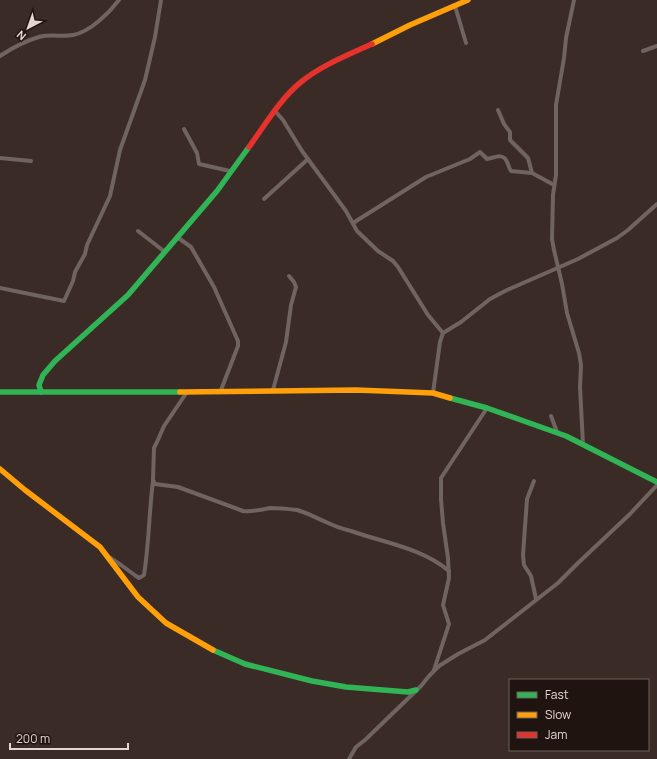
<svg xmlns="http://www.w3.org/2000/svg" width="657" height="759" font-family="Manrope,sans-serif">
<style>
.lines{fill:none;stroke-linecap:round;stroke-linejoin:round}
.street{stroke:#706460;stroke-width:4}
.fast{stroke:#30b455;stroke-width:5.5}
.slow{stroke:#ff9f0a;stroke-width:5.5}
.jam{stroke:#e5322d;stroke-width:5.5}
</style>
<rect width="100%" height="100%" fill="#3a2b26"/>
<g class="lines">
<g class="street">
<path d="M574 0 566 38 564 58 556 105V175L553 195 552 239 554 250 562 284 567 313 579 353 581 365 580 387 583 444"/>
<path d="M455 6 466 43"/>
<path d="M643 51 657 46"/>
<path d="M0 56C12 48 25 41 39 37 50 34 62 37 73 35 90 32 109 13 119 0"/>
<path d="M498 110 504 124 510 132V140L528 158 532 173"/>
<path d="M275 111 283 120 302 151 346 211 357 231 378 251 393 261 398 267 428 315 443 333"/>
<path d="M184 129 197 153 199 164 230 171"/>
<path d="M0 158 31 161"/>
<path d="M264 199 308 159"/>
<path d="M353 223 426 177 470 159 480 152 487 159C494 158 503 152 507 162 509 166 509 168 511 171L532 173 554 185"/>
<path d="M138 231 165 252"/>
<path d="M177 237 191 247 214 287 238 341V346L221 390"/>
<path d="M0 288 64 301 73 281 75 272 85 254 87 245 110 196 120 150 145 80 155 37 161 0"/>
<path d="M273 390 286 342 291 305 296 287 294 282 289 276"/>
<path d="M187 392 164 426 157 442 154 448 153 480 155 484 178 487 243 511C252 512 261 510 270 508 279 508 289 509 297 510 308 513 316 518 326 522 334 526 343 529 351 531 385 543 422 548 449 571"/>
<path d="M433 393 440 342 443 333 461 322 490 299 507 290 578 259 617 238 628 230 657 204"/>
<path d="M551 416 557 432"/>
<path d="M534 481 527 499 523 555 524 565 531 576 536 599"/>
<path d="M109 557 121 565 136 576 139 578 144 575C149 544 149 512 153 481"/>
<path d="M434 670 449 624 443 605 449 578 448 558 443 523 441 499V478L487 408"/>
<path d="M349 759 356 747 365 740 421 686 429 676 439 666 458 654 485 640 558 583 578 563 630 514 657 485"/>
</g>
<g class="fast">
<path d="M0 392H180"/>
<path d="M41 392 39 385 43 375 55 361 128 295 217 191 249 147"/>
<path d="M450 398 487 408 566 436 657 482"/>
<path d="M213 650 245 664 312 681 346 687 408 692 416 690"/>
</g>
<g class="slow">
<path d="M372 44 410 25 468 0"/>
<path d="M180 392 356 390 433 393 450 398"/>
<path d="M0 469 25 490 100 547 138 597 166 623 213 650"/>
</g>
<path class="jam" d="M249 147C265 125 280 99 301 82 322 65 348 55 372 44"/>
</g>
<rect x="509" y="679" width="140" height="72" fill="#201410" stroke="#6f615c"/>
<rect x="517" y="692" width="20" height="6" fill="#30b455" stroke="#6f615c"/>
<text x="545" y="699" font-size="12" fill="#e6d4ce">Fast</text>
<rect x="517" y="712" width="20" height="6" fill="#ff9f0a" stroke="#6f615c"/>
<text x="545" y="719" font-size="12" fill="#e6d4ce">Slow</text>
<rect x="517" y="732" width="20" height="6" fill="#e5322d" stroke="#6f615c"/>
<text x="545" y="739" font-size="12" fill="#e6d4ce">Jam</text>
<g transform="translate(28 28) rotate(221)" stroke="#201410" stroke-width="3" paint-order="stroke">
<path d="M0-3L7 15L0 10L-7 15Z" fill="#e6d4ce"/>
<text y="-6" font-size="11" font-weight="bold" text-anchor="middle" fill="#e6d4ce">N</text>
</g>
<path d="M10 743v6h118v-6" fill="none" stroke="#e6d4ce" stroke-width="2"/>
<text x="16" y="743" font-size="12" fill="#e6d4ce" stroke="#201410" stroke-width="3" paint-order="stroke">200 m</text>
</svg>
